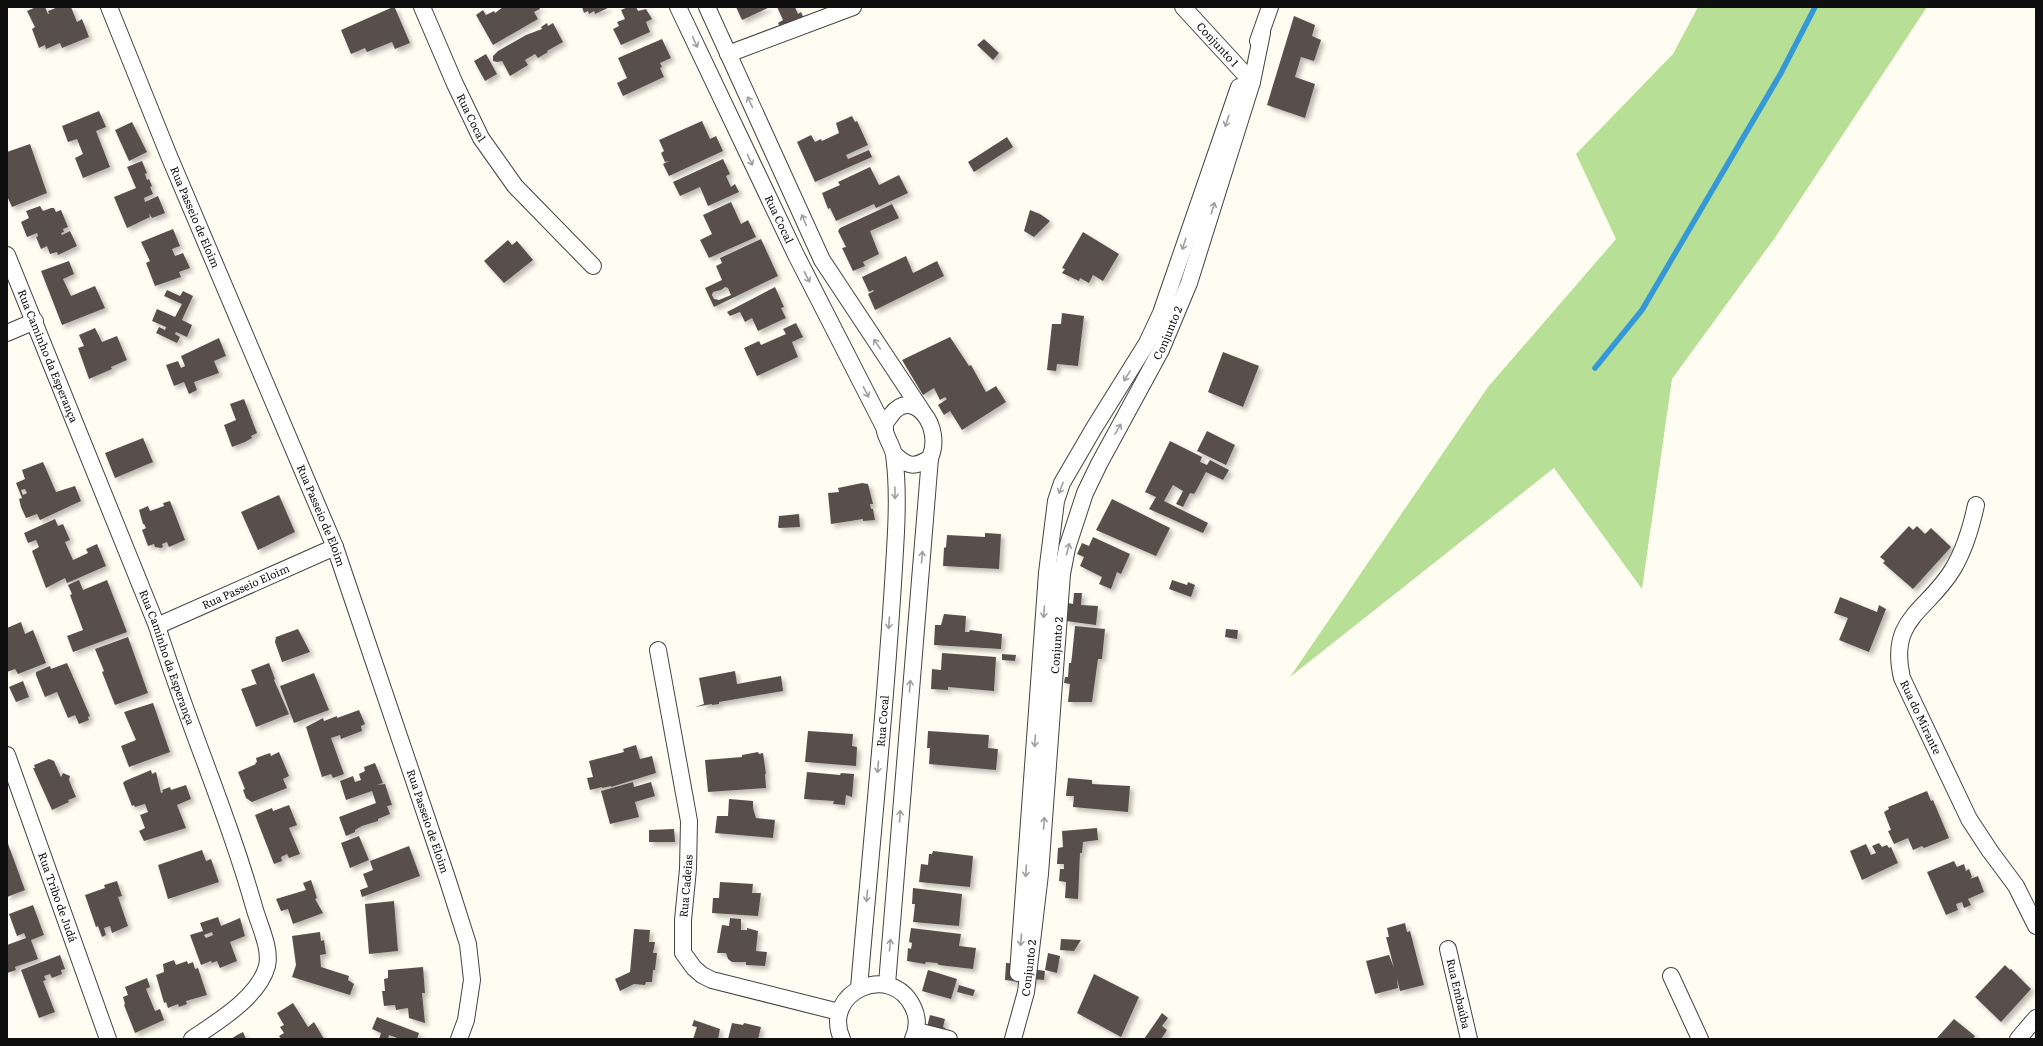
<svg xmlns="http://www.w3.org/2000/svg" width="2043" height="1046" font-family="Literata,serif">
<style>
.forest{fill:#b8df96}
.lines{fill:none;stroke-linecap:round;stroke-linejoin:round}
.stream{stroke:#3499d6;stroke-width:5.5}
.building{fill:#59504b;fill-rule:evenodd;filter:url(#shadow)}
.minor-casing{stroke:#424242;stroke-width:18}
.minor{stroke:#fff;stroke-width:16}
.oneway{stroke:#9f9f9f}
.labels{text-anchor:middle;stroke-width:4;stroke-linejoin:round;paint-order:stroke}
.street-label{font-size:11px;fill:#0f0f0f;stroke:#fff}
</style>
<defs>
<filter id="shadow"><feDropShadow dx="3.5" dy="3.5" stdDeviation="2" flood-color="#0004"/></filter>
</defs>
<rect width="100%" height="100%" fill="#fffcf1"/>
<path class="forest" d="M1698 7H1927L1774 239 1672 379 1642 589 1554 468 1290 677 1488 387 1616 239 1576 154 1673 54Z"/>
<g class="lines">
<path class="stream" d="M1595 368 1642 310 1781 73 1815 7"/>
</g>
<g class="building">
<path d="M36 7H45L48 14H49L48 11 58 7H71L77 22 82 19 89 37 62 48 60 43 46 49 45 45 39 48 32 29 35 27 27 11Z"/>
<path d="M393 7 395 8 410 43 395 49 392 42 367 52 365 48 351 54 341 30Z"/>
<path d="M503 7H539L540 9 534 12 538 19 493 45 476 15 483 10 486 15 494 11 495 13Z"/>
<path d="M582 7H610L595 14 594 11 589 14 588 11 584 13Z"/>
<path d="M628 7H636L638 11 646 9 652 19 646 22 650 32 621 45 613 29 619 26 617 22 625 19 621 10Z"/>
<path d="M736 7H770L742 20Z"/>
<path d="M777 7H795L798 14 801 12 803 17 780 27 778 23 783 20Z"/>
<path d="M1294 16 1315 25 1312 36 1321 40 1314 61 1301 57 1295 77 1315 84 1305 118 1267 105Z"/>
<path d="M547 23 548 26 553 23 563 42 547 51 548 52 538 58 535 54 525 60 528 65 510 76 502 61 497 62 493 61V56L498 51 526 35 542 29 541 27Z"/>
<path d="M662 39 671 58 660 63 662 67 660 68 664 77 623 96 617 83 627 78 618 58Z"/>
<path d="M984 39 999 53 993 60 977 45Z"/>
<path d="M486 54 497 74 485 81 474 61Z"/>
<path d="M99 111 106 127 96 131 110 167 83 178 75 158 83 154 77 139 68 142 62 126Z"/>
<path d="M852 116 855 122 857 121 868 145 846 155 848 159 869 150 872 157 815 182 797 142 811 135 815 142 821 139 822 141 839 133 836 123Z"/>
<path d="M702 121 710 139 716 136 723 151 669 176 663 164 669 161 665 162 661 153 664 151 659 140Z"/>
<path d="M132 122 147 152 129 161 115 130Z"/>
<path d="M1007 137 1013 147 974 172 968 162Z"/>
<path d="M30 144 47 193 12 207 7 196V152Z"/>
<path d="M723 159 730 174 726 176 731 187 735 184 739 192 708 206 700 187 680 196 673 182Z"/>
<path d="M142 161 147 173 145 174 147 180 149 179 152 186 150 187 153 194 144 198 145 202 158 196 165 213 152 218 149 213 150 217 127 228 114 197 136 188 127 167Z"/>
<path d="M870 167 879 185 899 175 908 193 876 208 874 204 836 221 830 208 828 209 822 193 840 185 838 182Z"/>
<path d="M731 202 741 224 748 220 756 237 709 258 700 240 712 234 703 215Z"/>
<path d="M892 204 899 218 870 231 879 254 863 262 865 266 853 271 842 248 846 247 838 231 840 228Z"/>
<path d="M40 206 43 211 51 208H54L56 212 61 210 68 227 63 229 64 232 61 233 62 235 70 231 77 246 58 255 57 252 50 254 47 246 41 249 36 237 38 236 37 233 27 237 21 222 29 218 26 211Z"/>
<path d="M1030 210 1040 214 1050 221 1034 237 1024 231Z"/>
<path d="M173 229 180 246 172 249 175 256 183 253 190 268 179 272 181 277 155 286 146 263 150 261 141 242Z"/>
<path d="M1083 232 1119 254 1103 281 1093 275 1089 283 1080 278 1079 281 1062 273 1065 269 1062 268Z"/>
<path d="M761 239 778 276 714 307 705 288 722 280 716 266 722 263 720 258ZM725 287 728 288 731 295 719 300 714 299 712 295 713 292 721 290Z"/>
<path d="M508 240 512 245 517 241 533 260 504 283 484 261Z"/>
<path d="M906 256 913 273 937 261 944 276 875 310 868 294 874 291 873 290 869 292 862 277Z"/>
<path d="M69 261 74 274 63 279 71 296 95 286 105 308 62 325 41 271Z"/>
<path d="M775 287 784 307 781 308 786 318 758 331 752 318 745 322 740 312 730 316 727 312Z"/>
<path d="M167 290 180 296 183 291 193 296 182 320 192 325 187 337 176 332 175 334 180 337 177 343 156 333 159 327 165 330 166 327 152 321 157 309 175 317 182 304 164 296Z"/>
<path d="M1062 313 1084 316 1078 366 1057 364 1056 371 1047 370 1052 324H1061Z"/>
<path d="M796 323 803 337 792 342 798 357 757 376 744 348 759 341 761 345 786 334 783 329Z"/>
<path d="M95 328 102 342 117 336 127 360 111 367 112 369 89 379 78 348 84 346 79 335Z"/>
<path d="M950 337 969 366 971 365 986 392 996 386 1006 402 962 430 950 411 944 415 938 405 947 399 945 397 940 400 934 388 923 395 902 360Z"/>
<path d="M219 338 226 356 214 361 219 373 194 382 197 390 189 394 184 382 174 386 166 365 178 361 181 368 185 366 181 356Z"/>
<path d="M1223 352 1259 366 1243 407 1208 392Z"/>
<path d="M244 399 257 433 251 436 252 438 245 442 232 447 224 425 236 420 230 404Z"/>
<path d="M1207 431 1235 445 1226 465 1197 451Z"/>
<path d="M143 438 153 462 115 478 105 453Z"/>
<path d="M1170 441 1202 457 1200 462 1207 465 1210 460 1229 470 1223 480 1206 472 1196 491 1194 494 1190 493 1183 507 1176 504 1183 491 1173 485 1164 501 1208 523 1203 533 1149 509 1156 497 1145 492Z"/>
<path d="M43 462 56 492 75 486 81 501 40 520 37 514 26 518 21 507 19 499 22 498 16 483 25 479 22 470ZM25 489 27 493 23 495 21 490Z"/>
<path d="M862 483 868 484 873 504H870L871 509H873L875 520 863 521V519L831 524 828 493 839 492 838 488Z"/>
<path d="M279 495 295 532 258 550 241 512Z"/>
<path d="M1112 499 1170 528 1156 556 1096 530Z"/>
<path d="M170 501 185 540 169 547 167 542 162 544 163 547 161 548 155 547 154 544 148 546 142 530 146 528 144 524H143L139 510 148 506 150 511 164 506 163 503Z"/>
<path d="M799 514 800 527 779 528 778 527 779 516Z"/>
<path d="M55 519 58 526 63 524 70 540 65 542 73 560 88 553 86 549 97 544 106 566 67 583 65 578 46 588 32 551 39 547 36 540 28 543 24 533Z"/>
<path d="M1909 526 1913 530 1917 526 1925 534 1931 528 1951 547 1913 589 1883 563 1885 561 1880 557Z"/>
<path d="M985 533 1001 534 999 569 943 566 944 548 946 547 947 535 985 537Z"/>
<path d="M1093 537 1130 554 1121 574 1117 572 1111 589 1099 584 1102 577 1080 566 1084 557 1077 554 1082 543 1089 546Z"/>
<path d="M79 580 83 590 107 580 127 632 73 652 67 636 83 630 70 595 72 594 68 585Z"/>
<path d="M1172 580 1187 585 1188 582 1195 585 1191 597 1169 589Z"/>
<path d="M1074 593H1082L1081 605 1098 606 1096 625 1066 621 1068 603 1073 604Z"/>
<path d="M1840 597 1877 612 1879 605 1886 609 1869 652 1839 640 1848 618 1834 613Z"/>
<path d="M944 614 966 616 965 632H969L970 630 1002 634 1001 649 934 645 935 625H941Z"/>
<path d="M21 622 25 634 33 630 46 663 18 674 15 669 7 672V628Z"/>
<path d="M1075 626 1105 629 1102 659H1096H1098L1092 702H1068L1070 684 1064 683 1065 677H1068L1069 663H1071L1072 656Z"/>
<path d="M298 629 310 652 282 662 275 642 276 637Z"/>
<path d="M1226 629 1238 630 1237 639 1225 637Z"/>
<path d="M128 637 148 693 115 705 102 672 104 671 95 649Z"/>
<path d="M942 653 996 657 994 691 948 687V690L931 689 932 669 941 670Z"/>
<path d="M1002 654 1016 655 1015 661 1002 660Z"/>
<path d="M67 663 90 716 88 717 89 720 79 724 75 715 68 718 57 692 45 697 36 675V672L50 666 51 669Z"/>
<path d="M269 663 275 679 274 680 289 714 256 727 241 689 256 684 257 685 251 670Z"/>
<path d="M735 671 737 684 781 676 783 691 719 702V704L712 705V704L695 707 704 704 699 678Z"/>
<path d="M314 673 329 710 294 723 280 686Z"/>
<path d="M23 681 29 697 16 702 9 687Z"/>
<path d="M153 703 170 752 129 767 121 746 136 740 124 712Z"/>
<path d="M359 710 365 724 361 726 362 731 341 739 340 735 331 738 344 774 333 778 331 774 322 777 306 727 323 718 324 721 337 716V718Z"/>
<path d="M808 731 853 734 852 746 857 747 856 766 805 762Z"/>
<path d="M928 731 989 735 988 748 998 749 996 770 929 764 930 748H927Z"/>
<path d="M636 745 640 759 652 756 656 773 611 787V786L602 788V787L590 790 587 778 593 777 589 761 624 752 623 749Z"/>
<path d="M279 752 289 776 283 779 287 788 252 802 246 798 243 790 245 789 238 772 256 764 255 763 257 762 256 758 270 753 271 756Z"/>
<path d="M758 752 759 754 763 753 766 774H765L766 788 708 792 705 760 742 757V755Z"/>
<path d="M49 759 54 761 61 777 63 773 70 776 69 780 76 797 68 800 69 802 52 810 33 768H35L34 765Z"/>
<path d="M375 763 383 783 377 785 385 784 392 805 387 806 390 814 378 819V821L362 826 355 830V832L346 836 339 817 376 803 372 791 346 800 340 781 353 776 355 782 361 780 359 774 365 771 364 767Z"/>
<path d="M151 770 152 774 156 772 161 793 163 792 162 790 170 787 171 790 186 785 191 799 177 805 186 828 144 841 139 831 145 828 140 815 148 812 145 804 135 807 134 805 132 806 123 783 125 781Z"/>
<path d="M807 772 840 775 841 773 854 774 852 797 846 795 845 805 833 804 834 801 804 799Z"/>
<path d="M1068 778 1092 780V784L1130 786 1128 812 1073 807 1074 796H1066Z"/>
<path d="M633 782 634 787 651 782 655 796 635 802 639 817 610 824 601 791Z"/>
<path d="M1927 791 1931 801 1933 800 1949 838 1924 848 1922 846 1913 850 1908 838 1894 844 1888 831 1891 830 1884 812 1889 809 1888 807Z"/>
<path d="M729 799 753 801V808L756 818 775 820 773 838 715 833 717 816H728Z"/>
<path d="M289 805 297 825 289 828 300 854 289 858 287 854 281 857 282 861 274 864 255 815 272 808 273 811Z"/>
<path d="M1097 828 1098 840 1083 842 1082 853H1080L1078 899 1065 898 1066 882 1059 881 1060 869H1064V864H1057L1058 848 1063 847 1062 831Z"/>
<path d="M674 829 675 842H649V830Z"/>
<path d="M359 836 369 860 350 868 341 843Z"/>
<path d="M7 841 25 890 7 897Z"/>
<path d="M1879 843 1882 847 1887 845 1889 848 1891 847 1898 863 1862 880 1850 851 1866 844 1871 855 1876 853 1872 846Z"/>
<path d="M409 846 420 876 362 897 360 890 368 887 363 874 373 870 370 861Z"/>
<path d="M202 850 206 861 211 859 219 882 168 899 158 865Z"/>
<path d="M933 851 973 856 970 887 919 882 921 864 928 865 929 854H932Z"/>
<path d="M1954 861 1957 867 1964 864 1966 871 1969 869 1972 877 1970 879 1978 876 1984 892 1968 899 1971 905 1964 908 1962 902 1956 904 1958 910 1946 915 1927 872Z"/>
<path d="M311 880 317 898 315 899 323 913 293 924 288 909 281 911 276 899 306 890 303 883Z"/>
<path d="M117 881 122 896 118 897 128 926 112 933 110 926 104 928 106 935 102 937 98 926 96 927 85 895 105 888 104 885Z"/>
<path d="M720 882 753 884 752 893H761L758 916 712 913 713 898H719Z"/>
<path d="M913 888 962 894 959 926 913 922 915 904H912Z"/>
<path d="M394 901 398 951 369 954 365 904Z"/>
<path d="M33 905 44 935 31 940 38 959 15 967 16 970 7 973V945L26 938 24 933 17 936 9 914Z"/>
<path d="M218 917 221 926 240 918 245 936 230 942 237 961 220 968 217 961 212 963 211 961 201 965 190 935 203 931 200 923ZM212 932 213 935 206 938 204 935Z"/>
<path d="M730 918 741 919V930H747V928L758 931 756 951 767 952 765 966 746 965V962H732L728 959 726 953H717L722 925 729 926Z"/>
<path d="M1405 923 1407 932 1410 931 1424 985 1400 991 1397 978 1398 988 1375 994 1366 961 1389 955 1394 968 1386 937H1389L1387 928Z"/>
<path d="M911 928 961 934 959 946 976 948 973 969 939 965 937 963 926 962 925 964 907 961 908 948 911 949 912 943 909 942Z"/>
<path d="M634 929 650 930 649 942H655L653 953H657L655 970H653L652 982H646L645 985 634 984 620 991 615 979 630 972Z"/>
<path d="M320 932 321 941 324 940 326 954 320 955 321 967 349 976 348 980 354 984 350 995 292 977 296 965 292 936Z"/>
<path d="M1061 939 1081 940 1074 951 1060 950Z"/>
<path d="M1048 953 1060 956 1057 973 1045 970Z"/>
<path d="M60 955 65 969 61 970 62 974 52 978 50 974 44 976 46 980 43 981 55 1012 39 1018 21 970Z"/>
<path d="M174 960 176 965 187 961 188 964 193 962 195 969 198 968 207 995 186 1001 187 1004 179 1007 178 1004 168 1008 166 1002 164 1003 156 975 164 972 163 964Z"/>
<path d="M1006 963 1032 965 1033 969 1045 971 1044 980 1032 979V983L1005 980Z"/>
<path d="M2005 965 2010 970 2011 969 2031 989 2001 1022 1975 997Z"/>
<path d="M423 967 425 993H422L425 1023 409 1018 408 1008 396 1010 395 1005 384 1006 382 991H385L384 979 388 978V970Z"/>
<path d="M928 970 957 979 951 999 922 991Z"/>
<path d="M1094 974 1139 997 1121 1037 1077 1013Z"/>
<path d="M147 978 150 987 146 989 155 1011 160 1009 164 1020 135 1033 124 1005 125 1004 123 997 128 995 125 987Z"/>
<path d="M959 985 975 990 973 996 957 992Z"/>
<path d="M293 1003 308 1027 314 1022 324 1039H281L279 1036 284 1033 280 1027 284 1025 277 1013Z"/>
<path d="M1162 1013 1168 1018 1162 1026 1167 1030 1161 1039H1144Z"/>
<path d="M930 1015 945 1019 943 1027 945 1028V1030L924 1039Z"/>
<path d="M377 1017 419 1033 417 1039H400L389 1035 388 1039H379L381 1033 372 1029Z"/>
<path d="M1954 1019 1975 1036 1973 1039H1936Z"/>
<path d="M694 1020 720 1029 718 1039H693L697 1027 692 1026Z"/>
<path d="M732 1023 743 1025 744 1023 761 1027 758 1039H728Z"/>
<path d="M243 1032 246 1039H231L237 1035Z"/>
</g>
<g class="lines">
<g class="minor-casing">
<g id="minor">
<path id="s1" d="M109 7 169 156 335 547 447 878 468 944 472 980 466 1020 459 1039"/>
<path id="s2" d="M422 7 455 84 481 138 515 186 593 266"/>
<path id="s3" d="M678 7 796 255 885 429"/>
<path d="M707 7 822 260 922 411"/>
<path id="s4" d="M1183 7 1252 82"/>
<path d="M1258 41 1270 7"/>
<path d="M728 54 853 7"/>
<path id="s5" d="M7 255 157 626C187 722 228 814 255 910 260 927 271 949 267 966 259 997 217 1022 192 1039"/>
<path d="M7 333 35 321"/>
<path id="s6" d="M1976 505C1971 528 1965 549 1953 569 1927 612 1888 618 1902 678L1969 819 1990 851 2016 886 2036 926"/>
<path id="s7" d="M157 626 335 547"/>
<path d="M658 650 689 821 688 869 683 920V953L694 968 702 975 712 980 839 1012"/>
<path id="s8" d="M7 755 108 1039"/>
<path id="s9" d="M1448 949 1469 1039"/>
<path d="M1018 973 1047 573 1056 501 1062 483 1094 428 1147 343 1161 313 1239 87"/>
<path d="M1671 976 1700 1039"/>
<path d="M887 984 930 458"/>
<path id="s10" d="M859 988C872 836 888 684 896 532 897 511 897 476 894 455 893 446 882 433 885 424 886 421 889 418 891 415 912 386 944 426 930 458 914 468 908 467 894 454"/>
<path d="M917 1031 949 1039"/>
<path d="M842 1039C821 992 891 961 913 1007 918 1017 918 1028 913 1039"/>
<path id="s11" d="M1013 1039 1026 992 1040 874 1062 574 1067 548 1085 493 1099 464 1161 350 1189 283 1252 82 1262 33"/>
<path d="M2018 1039 2036 1018"/>
</g>
</g>
<use href="#minor" class="minor"/>
</g>
<defs><path id="oneway-shaft" d="M-6 0H5M1.5-3L5.5 0L1.5 3" fill="none" stroke-width="1.6" stroke-linecap="round" stroke-linejoin="round"/></defs>
<g class="oneway">
<use href="#oneway-shaft" transform="translate(695 42) rotate(65)"/>
<use href="#oneway-shaft" transform="translate(750 102) rotate(-115)"/>
<use href="#oneway-shaft" transform="translate(1227 121) rotate(109)"/>
<use href="#oneway-shaft" transform="translate(750 160) rotate(65)"/>
<use href="#oneway-shaft" transform="translate(1213 208) rotate(-73)"/>
<use href="#oneway-shaft" transform="translate(804 220) rotate(-113)"/>
<use href="#oneway-shaft" transform="translate(1184 244) rotate(108)"/>
<use href="#oneway-shaft" transform="translate(807 277) rotate(63)"/>
<use href="#oneway-shaft" transform="translate(877 344) rotate(-124)"/>
<use href="#oneway-shaft" transform="translate(1127 376) rotate(122)"/>
<use href="#oneway-shaft" transform="translate(866 392) rotate(63)"/>
<use href="#oneway-shaft" transform="translate(1118 429) rotate(-60)"/>
<use href="#oneway-shaft" transform="translate(1061 488) rotate(110)"/>
<use href="#oneway-shaft" transform="translate(895 493) rotate(89)"/>
<use href="#oneway-shaft" transform="translate(1068 549) rotate(-75)"/>
<use href="#oneway-shaft" transform="translate(922 557) rotate(-85)"/>
<use href="#oneway-shaft" transform="translate(1044 612) rotate(94)"/>
<use href="#oneway-shaft" transform="translate(889 623) rotate(94)"/>
<use href="#oneway-shaft" transform="translate(910 686) rotate(-85)"/>
<use href="#oneway-shaft" transform="translate(1035 741) rotate(94)"/>
<use href="#oneway-shaft" transform="translate(878 767) rotate(95)"/>
<use href="#oneway-shaft" transform="translate(900 816) rotate(-86)"/>
<use href="#oneway-shaft" transform="translate(1044 823) rotate(-86)"/>
<use href="#oneway-shaft" transform="translate(1026 871) rotate(94)"/>
<use href="#oneway-shaft" transform="translate(867 896) rotate(95)"/>
<use href="#oneway-shaft" transform="translate(1021 940) rotate(94)"/>
<use href="#oneway-shaft" transform="translate(890 945) rotate(-85)"/>
</g>
<g class="labels">
<g class="street-label">
<text dy="4" stroke="none"><textPath href="#s4" startOffset="51">Conjunto 1</textPath></text>
<text dy="4" stroke="none"><textPath href="#s2" startOffset="121">Rua Cocal</textPath></text>
<text dy="4" stroke="none"><textPath href="#s1" startOffset="227">Rua Passeio de Eloim</textPath></text>
<text dy="4" stroke="none"><textPath href="#s3" startOffset="235">Rua Cocal</textPath></text>
<text dy="4" stroke="none"><textPath href="#s11" startOffset="733">Conjunto 2</textPath></text>
<text dy="4" stroke="none"><textPath href="#s5" startOffset="109">Rua Caminho da Esperança</textPath></text>
<text dy="4" stroke="none"><textPath href="#s1" startOffset="551">Rua Passeio de Eloim</textPath></text>
<text dy="4" stroke="none"><textPath href="#s7" startOffset="97">Rua Passeio Eloim</textPath></text>
<text dy="4" stroke="none"><textPath href="#s11" startOffset="397">Conjunto 2</textPath></text>
<text dy="4" stroke="none"><textPath href="#s5" startOffset="433">Rua Caminho da Esperança</textPath></text>
<text dy="4" stroke="none"><textPath href="#s6" startOffset="239">Rua do Mirante</textPath></text>
<text dy="4" stroke="none"><textPath href="#s10" startOffset="268">Rua Cocal</textPath></text>
<text dy="4" stroke="none"><textPath href="#s1" startOffset="875">Rua Passeio de Eloim</textPath></text>
<text transform="translate(686 886) rotate(-85)" y="4">Rua Cadeias</text>
<text dy="4" stroke="none"><textPath href="#s8" startOffset="151">Rua Tribo de Judá</textPath></text>
<text dy="4" stroke="none"><textPath href="#s11" startOffset="73">Conjunto 2</textPath></text>
<text dy="4" stroke="none"><textPath href="#s9" startOffset="46">Rua Embaúba</textPath></text>
</g>
</g>
<rect width="2043" height="1046" fill="none" stroke="#0f0f0f" stroke-width="16"/>
</svg>
